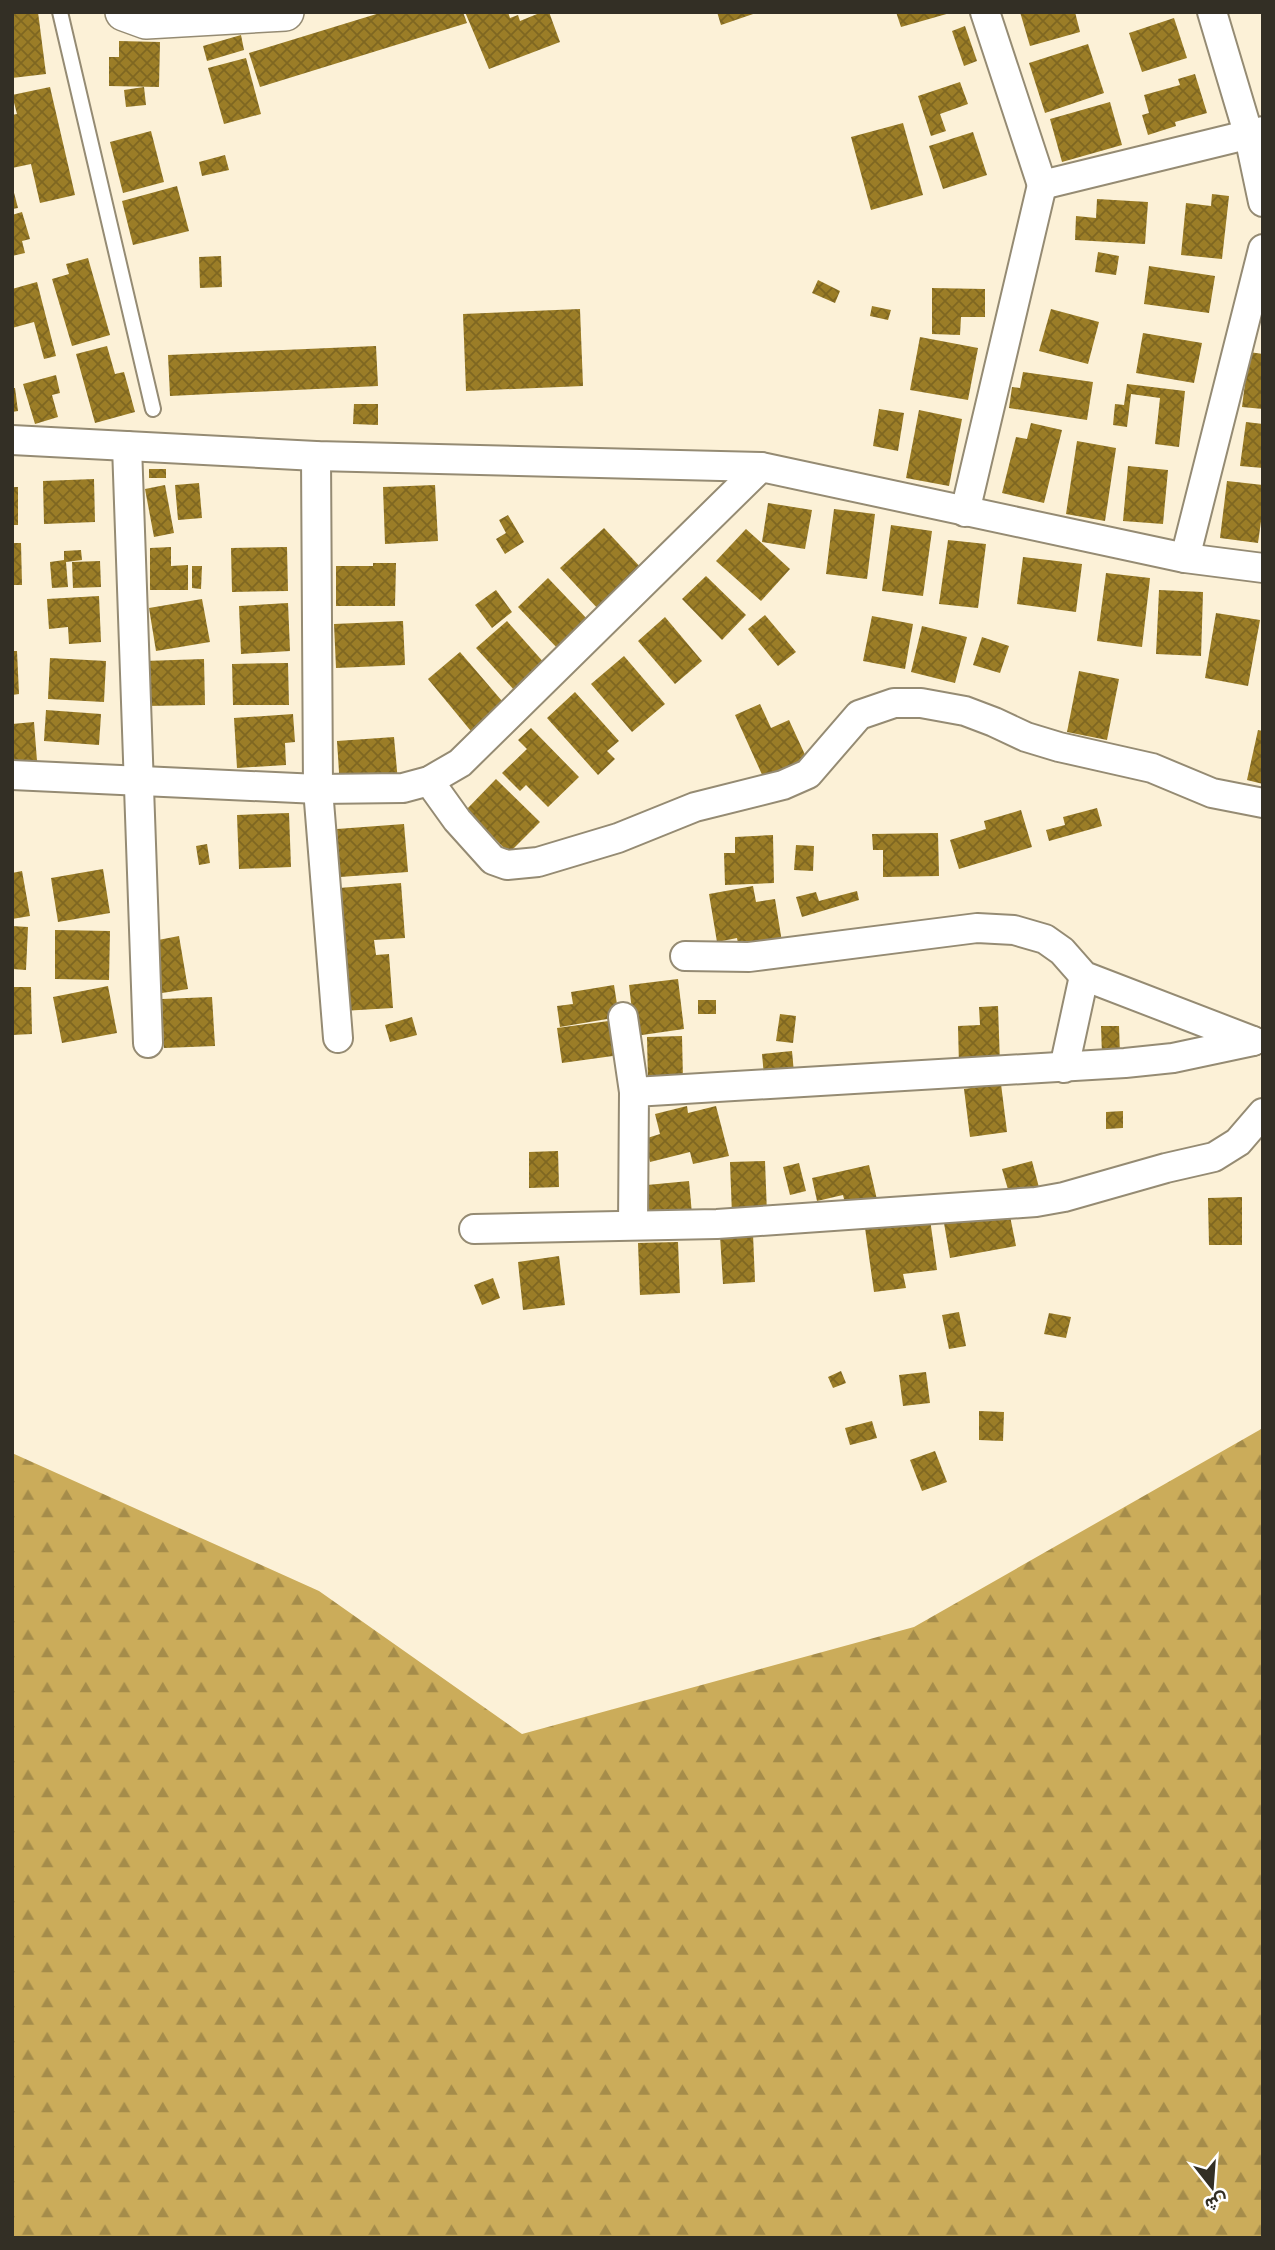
<svg xmlns="http://www.w3.org/2000/svg" width="1275" height="2250" font-family="Overpass,Vazirmatn,sans-serif">
<style>
.forest{fill:url(#forest-firs)}
.building{fill:url(#building-cross-hatch)}
.lines{fill:none;stroke-linecap:round;stroke-linejoin:round}
.service-casing{stroke:#958b73;stroke-width:18}
.minor-casing{stroke:#958b73;stroke-width:32}
.tertiary-casing{stroke:#958b73;stroke-width:40}
.service{stroke:#fff;stroke-width:14}
.minor{stroke:#fff;stroke-width:28}
.tertiary{stroke:#fff;stroke-width:37}
</style>
<defs>
<pattern id="forest-firs" width="22" height="20" patternUnits="userSpaceOnUse" patternTransform="scale(1.75)"><rect width="22" height="20" fill="#cbac5a"/><path d="M5 1l3.5 6h-7zM16 11l3.5 6h-7z" fill="#a58c4a"/></pattern>
<pattern id="building-cross-hatch" width="8" height="8" patternUnits="userSpaceOnUse" patternTransform="scale(1.75)"><rect width="8" height="8" fill="#9b7d27"/><path d="M0 0l8 8M0 8l8-8" fill="none" stroke="#7f6721"/></pattern>
</defs>
<rect width="100%" height="100%" fill="#fcf1d7"/>
<path class="forest" d="M1263 1428V2238H12V1453L319 1591 522 1734 914 1627Z"/>
<g class="building">
<path d="M12 12H38L46 74 12 78Z"/>
<path d="M383 12H463L467 23 260 87 249 53Z"/>
<path d="M465 12H508L510 18 518 15 520 21 542 12H549L560 42 489 69Z"/>
<path d="M717 12H756V13L721 25Z"/>
<path d="M896 12H950V13L901 27Z"/>
<path d="M1020 12H1075L1080 32 1030 46Z"/>
<path d="M1174 18 1187 58 1142 72 1129 33Z"/>
<path d="M965 26 977 61 964 66 952 31Z"/>
<path d="M241 35 244 50 207 61 203 46Z"/>
<path d="M119 41 160 42 159 87 109 86V57H119Z"/>
<path d="M1088 44 1104 93 1045 113 1029 63Z"/>
<path d="M246 58 261 114 224 124 208 68Z"/>
<path d="M1195 74 1207 113 1175 122 1176 126 1148 135 1142 115 1149 113 1144 95 1180 85 1178 79Z"/>
<path d="M960 82 968 104 940 114 946 131 931 136 918 96Z"/>
<path d="M50 87 75 195 40 203 31 164 12 168V115L17 114 12 95Z"/>
<path d="M144 87 146 105 126 107 124 90Z"/>
<path d="M1110 102 1122 145 1062 162 1050 119Z"/>
<path d="M903 123 923 195 871 210 851 137Z"/>
<path d="M151 131 164 182 123 193 110 142Z"/>
<path d="M973 132 987 175 943 189 929 146Z"/>
<path d="M225 155 229 170 202 176 199 162Z"/>
<path d="M12 185 18 208 12 209Z"/>
<path d="M177 186 189 231 133 245 122 201Z"/>
<path d="M1212 194 1229 196 1222 259 1181 255 1186 203 1211 206Z"/>
<path d="M1097 199 1148 202 1145 244 1075 240 1076 216 1096 218Z"/>
<path d="M22 212 30 239 22 241 25 253 12 256V215Z"/>
<path d="M1098 252 1119 256 1116 275 1095 272Z"/>
<path d="M221 256 222 287 200 288 199 257Z"/>
<path d="M88 258 110 335 72 346 52 279 69 274 66 264Z"/>
<path d="M1149 266 1215 276 1209 313 1144 304Z"/>
<path d="M818 280 840 291 835 303 812 293Z"/>
<path d="M37 282 56 356 44 359 34 322 12 328V289Z"/>
<path d="M932 288 985 289V317H961L960 335 932 334Z"/>
<path d="M872 306 891 310 888 320 870 316Z"/>
<path d="M580 309 583 386 466 391 463 314Z"/>
<path d="M1051 309 1099 322 1088 364 1039 351Z"/>
<path d="M1143 333 1202 343 1194 383 1136 373Z"/>
<path d="M920 337 978 348 968 400 910 390Z"/>
<path d="M107 346 115 374 124 372 135 412 95 423 76 354Z"/>
<path d="M376 346 378 386 170 396 168 355Z"/>
<path d="M1249 352 1263 354V409L1242 407Z"/>
<path d="M1023 372 1093 382 1087 420 1009 408 1012 387 1020 388Z"/>
<path d="M56 375 60 393 52 395 58 417 35 424 23 384Z"/>
<path d="M1127 384 1185 391 1179 447 1155 444 1160 398 1131 394 1127 427 1113 425 1115 404 1124 405Z"/>
<path d="M12 388H15L18 411 12 412Z"/>
<path d="M354 404H378V425L353 424Z"/>
<path d="M879 409 904 413 898 451 873 446Z"/>
<path d="M919 410 962 419 949 486 906 478Z"/>
<path d="M1246 422 1263 424V468L1240 466Z"/>
<path d="M1031 423 1062 430 1044 503 1002 493 1016 437 1027 439Z"/>
<path d="M1077 441 1116 448 1105 521 1066 514Z"/>
<path d="M1128 466 1168 470 1163 524 1123 521Z"/>
<rect x="149" y="469" width="17" height="9"/>
<path d="M94 479 95 522 44 524 43 481Z"/>
<path d="M1227 481 1263 485V507L1258 543 1220 538Z"/>
<path d="M199 483 202 518 178 520 175 485Z"/>
<path d="M165 485 174 533 154 537 145 489Z"/>
<path d="M435 485 438 541 385 544 383 487Z"/>
<rect x="12" y="487" width="6" height="38"/>
<path d="M768 503 812 510 805 549 762 542Z"/>
<path d="M834 509 875 514 867 579 826 574Z"/>
<path d="M508 515 524 542 505 554 496 539 506 533 499 520Z"/>
<path d="M891 525 932 531 923 596 882 591Z"/>
<path d="M604 528 643 570 599 610 560 568Z"/>
<path d="M746 529 790 569 761 601 716 561Z"/>
<path d="M948 540 986 544 978 608 939 604Z"/>
<path d="M12 543H21L22 585H12Z"/>
<path d="M171 547V566L188 565V590H150V548Z"/>
<path d="M287 547 288 591 232 592 231 548Z"/>
<path d="M81 550 82 560 66 562 68 587 52 588 50 562 64 560V551Z"/>
<path d="M1023 557 1082 564 1076 612 1017 604Z"/>
<path d="M100 561 101 587 73 588 72 562Z"/>
<path d="M373 563H396L395 606H336V566H373Z"/>
<path d="M192 566H202L201 589 192 588Z"/>
<path d="M1106 573 1150 578 1142 647 1097 641Z"/>
<path d="M706 576 746 615 722 640 682 599Z"/>
<path d="M548 578 590 622 559 650 518 607Z"/>
<path d="M496 590 512 612 492 628 475 605Z"/>
<path d="M1159 590 1203 592 1201 656 1156 654Z"/>
<path d="M99 596 101 642 69 644 68 627 49 629 47 599Z"/>
<path d="M202 599 210 642 156 651 149 608Z"/>
<path d="M288 603 290 651 241 654 239 606Z"/>
<path d="M1216 613 1260 620 1248 686 1205 678Z"/>
<path d="M765 615 796 652 778 666 748 629Z"/>
<path d="M872 616 913 624 905 669 863 661Z"/>
<path d="M665 617 702 661 675 684 638 641Z"/>
<path d="M403 621 405 665 336 668 334 624Z"/>
<path d="M507 621 546 665 516 692 476 648Z"/>
<path d="M922 626 967 637 955 683 911 672Z"/>
<path d="M982 637 1009 646 1000 673 973 665Z"/>
<path d="M12 651H17L19 694 12 695Z"/>
<path d="M460 652 508 708 475 736 428 679Z"/>
<path d="M624 656 665 704 632 732 591 684Z"/>
<path d="M50 658 106 661 104 702 48 699Z"/>
<path d="M204 659 205 705 146 706 145 661Z"/>
<path d="M288 663 289 705H233L232 664Z"/>
<path d="M1079 671 1119 679 1107 740 1067 732Z"/>
<path d="M575 692 619 741 607 751 615 759 598 775 547 718Z"/>
<path d="M760 704 771 728 789 720 807 759 764 779 735 715Z"/>
<path d="M46 710 101 714 99 745 44 741Z"/>
<path d="M293 714 295 742 285 743 286 765 237 768 234 718Z"/>
<path d="M34 722 37 761 12 763V724Z"/>
<path d="M531 728 579 777 548 807 526 785 520 791 502 773 527 749 518 740Z"/>
<path d="M1258 730 1263 731V784L1247 780Z"/>
<path d="M394 737 398 782 340 787 337 741Z"/>
<path d="M496 779 540 822 509 853 466 810Z"/>
<path d="M1097 808 1102 826 1049 841 1046 830 1065 825 1063 817Z"/>
<path d="M1021 810 1032 847 959 869 950 840 986 829 984 821Z"/>
<path d="M289 813 291 867 239 869 237 815Z"/>
<path d="M404 824 408 872 340 877 337 829Z"/>
<path d="M938 833 939 876 883 877V850H873L872 834Z"/>
<path d="M773 835 774 883 725 885 724 853H735V837Z"/>
<path d="M207 844 210 863 199 865 196 846Z"/>
<path d="M796 845 814 846 813 871 794 870Z"/>
<path d="M103 869 110 913 58 922 51 878Z"/>
<path d="M22 871 30 916 12 919V873Z"/>
<path d="M401 883 405 938 374 940 376 955 389 954 393 1008 342 1011 339 888Z"/>
<path d="M753 886 756 902 775 899 782 942 739 949 737 938 717 942 709 894Z"/>
<path d="M857 891 859 900 802 917 796 897 816 892 819 901Z"/>
<path d="M12 926 28 927 26 970 12 969Z"/>
<path d="M55 930 110 931 109 980 55 979Z"/>
<path d="M179 936 188 989 162 993 153 941Z"/>
<path d="M678 979 684 1029 635 1036 629 985Z"/>
<path d="M614 985 619 1017 560 1027 557 1006 573 1004 571 992Z"/>
<path d="M108 986 117 1033 62 1043 53 997Z"/>
<path d="M12 987H31L32 1034 12 1035Z"/>
<path d="M212 997 215 1046 164 1048 162 999Z"/>
<rect x="698" y="1000" width="18" height="14"/>
<path d="M998 1006 1000 1064 959 1066 958 1026 980 1025 979 1007Z"/>
<path d="M780 1014 796 1016 793 1043 776 1041Z"/>
<path d="M412 1017 417 1035 390 1042 385 1025Z"/>
<path d="M616 1020 620 1055 562 1063 557 1028Z"/>
<path d="M1101 1026H1119L1120 1054 1102 1055Z"/>
<path d="M682 1036 683 1080 648 1081 647 1037Z"/>
<path d="M792 1051 794 1073 764 1076 762 1054Z"/>
<path d="M1001 1084 1007 1132 970 1137 964 1089Z"/>
<path d="M687 1106 688 1113 716 1106 729 1156 693 1164 690 1152 650 1162 644 1139 660 1134 655 1114Z"/>
<path d="M1123 1111V1128L1106 1129V1112Z"/>
<path d="M558 1151 559 1187 529 1188V1152Z"/>
<path d="M765 1161 767 1214 732 1215 730 1162Z"/>
<path d="M1032 1161 1041 1195 1012 1203 1002 1169Z"/>
<path d="M799 1163 806 1191 790 1195 783 1167Z"/>
<path d="M869 1165 878 1204 847 1211 843 1195 817 1201 812 1178Z"/>
<path d="M689 1181 692 1214 650 1218 647 1185Z"/>
<path d="M1242 1197V1245H1209L1208 1198Z"/>
<path d="M1009 1211 1016 1246 950 1258 944 1223Z"/>
<path d="M930 1219 937 1270 903 1274 906 1288 874 1292 865 1228Z"/>
<path d="M753 1234 755 1282 723 1284 720 1236Z"/>
<path d="M678 1242 680 1293 640 1295 638 1243Z"/>
<path d="M559 1256 565 1305 523 1310 518 1262Z"/>
<path d="M493 1278 500 1298 482 1305 474 1285Z"/>
<path d="M959 1312 966 1346 949 1349 942 1315Z"/>
<path d="M1049 1313 1071 1317 1066 1338 1044 1334Z"/>
<path d="M841 1371 846 1383 833 1388 828 1377Z"/>
<path d="M926 1372 930 1403 903 1406 899 1375Z"/>
<path d="M979 1411 1004 1412 1003 1441 979 1440Z"/>
<path d="M872 1421 877 1438 850 1445 845 1428Z"/>
<path d="M935 1451 947 1482 922 1491 910 1460Z"/>
</g>
<g class="lines">
<g class="service-casing">
<path id="service" d="M60 12 153 409"/>
</g>
<g class="minor-casing">
<g id="minor">
<path d="M985 12 1042 185 1263 131"/>
<path d="M1212 12 1249 136 1263 202"/>
<path d="M12 440 316 456 761 467"/>
<path d="M127 446 148 1043"/>
<path d="M316 456 318 789 338 1038"/>
<path d="M965 512 1042 185"/>
<path d="M1185 558 1263 249"/>
<path d="M12 775 318 789 403 788 429 781 460 763 761 467 1185 558 1263 568"/>
<path d="M429 781 457 820 493 860 507 865 538 862 618 838 695 807 783 785 808 774 859 715 894 703H921L965 711 994 722 1026 737 1059 747 1152 768 1212 793 1263 803"/>
<path d="M685 956 749 957 977 928 1014 930 1045 939 1062 951 1084 976 1253 1041"/>
<path d="M623 1017 634 1092"/>
<path d="M1064 1068 1084 976"/>
<path d="M633 1225 634 1092 1125 1063 1173 1058 1253 1041"/>
<path d="M474 1229 717 1224 1036 1202 1064 1197 1166 1168 1214 1157 1238 1142 1263 1113"/>
</g>
</g>
<g class="tertiary-casing">
<path id="tertiary" d="M124 12 146 20 285 12"/>
</g>
<use href="#service" class="service"/>
<use href="#minor" class="minor"/>
<use href="#tertiary" class="tertiary"/>
</g>
<rect width="1275" height="2250" fill="none" stroke="#332f25" stroke-width="28"/>
<g transform="translate(1212 2187) rotate(163)" stroke="#ffffff" stroke-width="5" paint-order="stroke">
<path d="M0-5L12 26L0 18L-12 26Z" fill="#332f25"/>
<text y="-10" font-size="19" font-weight="bold" text-anchor="middle" fill="#332f25">ش</text>
</g>
</svg>
